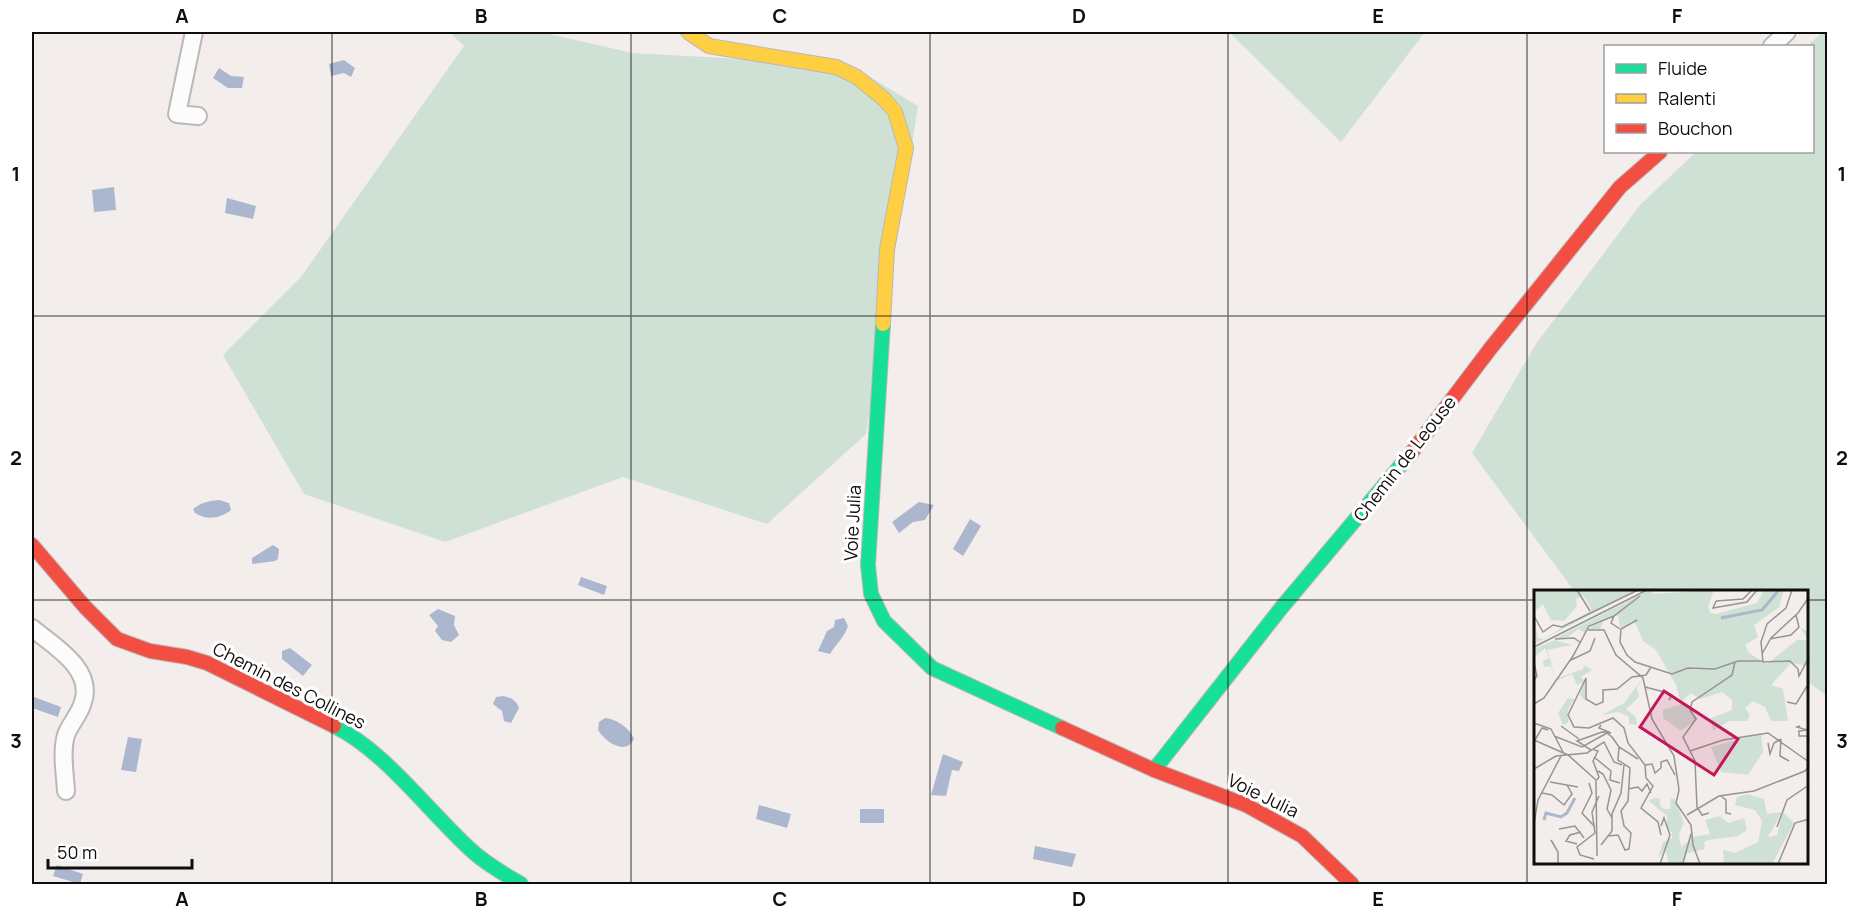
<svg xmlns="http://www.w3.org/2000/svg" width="1859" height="916" font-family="Manrope,sans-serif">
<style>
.green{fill:#cfe0d5}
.water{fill:#abb7cf}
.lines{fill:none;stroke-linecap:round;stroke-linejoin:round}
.street-casing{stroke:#bbb8b7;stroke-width:20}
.fast-casing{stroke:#bbb8b7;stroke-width:16}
.slow-casing{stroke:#bbb8b7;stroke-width:16}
.jam-casing{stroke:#bbb8b7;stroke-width:16}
.street{stroke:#fdfcfc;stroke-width:16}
.fast{stroke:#16e098;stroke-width:14}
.slow{stroke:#ffcf43;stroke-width:14}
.jam{stroke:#f24e42;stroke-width:14}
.grid{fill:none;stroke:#100e0c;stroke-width:1.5;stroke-opacity:0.55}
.labels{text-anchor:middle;stroke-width:6;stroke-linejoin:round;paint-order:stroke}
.street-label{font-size:18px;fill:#100e0c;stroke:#fff}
.inset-river{fill:none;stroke:#abb7cf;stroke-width:3}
.inset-road{fill:none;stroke:#989492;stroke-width:1.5}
.view{fill:#c2185b;fill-opacity:0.15;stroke:#c2185b;stroke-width:3}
.inset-edge{fill:none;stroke:#100e0c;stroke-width:3}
.neatline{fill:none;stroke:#100e0c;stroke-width:2}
.grid-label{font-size:20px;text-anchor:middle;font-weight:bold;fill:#100e0c}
</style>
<rect width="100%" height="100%" fill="#f3eeec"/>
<g class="green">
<path d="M449 32H540L633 53 850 65 918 106 866 434 767 524 623 477 445 542 304 494 223 355 301 277 464 46Z"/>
<path d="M1229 32H1425L1341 142Z"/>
<path d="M1823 32 1828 36 1827 696 1807 681 1806 592H1575L1472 453 1536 344 1640 205 1696 152H1812V46H1807Z"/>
</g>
<g class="water">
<path d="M344 60 355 68 351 77 344 73 331 76 329 64Z"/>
<path d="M219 68 231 76 244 77 242 88H228L213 78Z"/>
<path d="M114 187 116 210 94 212 92 190Z"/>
<path d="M227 198 256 206 253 219 225 213Z"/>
<path d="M219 500 229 503 231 510C221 518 207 521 195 513L193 509C202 502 209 501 219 500Z"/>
<path d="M919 502 934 505 925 520 913 522 899 533 892 522Z"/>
<path d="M970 519 981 526 963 556 953 549Z"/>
<path d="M273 545 279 549 278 559 275 561 252 564V558Z"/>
<path d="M581 577 607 586 604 595 578 585Z"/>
<path d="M438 609 455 616 454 625 459 635 451 642 442 640 435 631 438 626 429 615Z"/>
<path d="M844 618 848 626C844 638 836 644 830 654L818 651 827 631 834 627 835 620Z"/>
<path d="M290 648 312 665 303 676 282 659V651Z"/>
<path d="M503 696C512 698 516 700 519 708L511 723 504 721 502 711 493 704 496 697Z"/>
<path d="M34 697 61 707 58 717 32 708Z"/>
<path d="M605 718C616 719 630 728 634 739 626 756 605 742 598 730L599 722Z"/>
<path d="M128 737 142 739 136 772 121 770Z"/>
<path d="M943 754 963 762 959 771 952 770 946 796 931 795Z"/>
<path d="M759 805 791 814 787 828 756 819Z"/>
<rect x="860" y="809" width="24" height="14"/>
<path d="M1035 846 1076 854 1072 867 1033 859Z"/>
<path d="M57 865 83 874 80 884 53 876Z"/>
</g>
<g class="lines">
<g class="street-casing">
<g id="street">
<path d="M194 32 177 114 198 116"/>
<path d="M1772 46 1787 32"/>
<path d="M32 628C54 646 94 669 83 702 80 714 70 724 66 735 61 752 65 774 66 791"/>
</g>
</g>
<g class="fast-casing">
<g id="fast">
<path d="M883 324 868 565 871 594 884 621 932 668 1062 728"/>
<path d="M334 726C384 750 429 812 471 850 486 864 504 874 521 884"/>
<path d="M1154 770 1282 607 1412 452"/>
</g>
</g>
<g class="slow-casing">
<path id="slow" d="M688 32 709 46 836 67 857 77 885 100 895 112 906 148 887 249 883 324"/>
</g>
<g class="jam-casing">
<g id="jam">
<path d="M1412 452 1490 349 1620 187 1660 152"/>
<path d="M32 545 85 607 117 639 150 651 187 657 207 663 334 726"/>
<path d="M1062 728 1154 770 1246 805 1302 836 1352 884"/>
</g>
</g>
<use href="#street" class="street"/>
<use href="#fast" class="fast"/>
<use href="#slow" class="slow"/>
<use href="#jam" class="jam"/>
</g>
<path class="grid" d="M332 32V884M631 32V884M930 32V884M1228 32V884M1527 32V884M32 316H1828M32 600H1535M1806 600H1828"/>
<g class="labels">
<g class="street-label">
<text transform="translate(1405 459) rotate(-52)" y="6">Chemin de Leouse</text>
<text transform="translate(853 523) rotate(-87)" y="6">Voie Julia</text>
<text transform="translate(289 686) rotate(27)" y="6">Chemin des Collines</text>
<text transform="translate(1263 796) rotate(26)" y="6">Voie Julia</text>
</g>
</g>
<g transform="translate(1534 590)">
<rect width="274" height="274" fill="#f3eeec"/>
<path d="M0 0H104L0 54V27L4 48 9 49 58 20 49 5 42 9 43 16 30 31 17 30 9 14 0 22ZM116 0 119 4 180 0 174 17 176 23 182 24 223 13 230 0H250L245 17 220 35 224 47 211 55 215 63 233 74 263 50H274L266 37 274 42V76L257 73 237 95 249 99 254 131H237L231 117 219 111 211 118 216 125 213 131H195L179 141 177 128 198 120V110L188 102 166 109 157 103 148 111 164 129 147 141 129 128V120L147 114 142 95 122 60 109 51 100 30 86 38 84 25 70 29 66 39H54L69 29 55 35 51 43 44 39 33 48H22ZM21 50 38 55 13 60 17 72 20 88 17 76 10 77 9 71 15 68 11 58 0 68V59ZM50 75 58 80 47 87 50 91 52 89 51 111 46 105 50 92 43 95 38 84 24 90 21 89 49 79ZM109 88 103 98 105 107 92 119 102 127 103 135 95 134V127L85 122 68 125 90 113ZM34 108 40 109 34 120V133L29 135 24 123ZM227 143 229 162 214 185 187 182 177 157ZM213 204 230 209 233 224 248 222 234 247 243 245 249 222 260 233 238 274H190L189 260 201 263 224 252 228 231 221 220 201 215 203 207ZM119 208H126V216L130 219H136L137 208 141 209 150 233 145 244 147 257 159 247 176 244 171 230 186 226 194 233 210 228 213 240 204 246 174 250 170 252 171 259 151 264 149 274H135L131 259 124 268 129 252 138 248V242L133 239V226L115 211Z" fill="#cfe0d5"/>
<path class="inset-river" d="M187 28 228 20 245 0M10 230 12 223 27 227 33 223 41 208"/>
<path class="inset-road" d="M43 0 56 21M258 0 252 18 233 34 227 52 229 72 256 71 264 79 265 86 275 67M182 11 179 18 213 12 223 0M182 11 209 9 218 0M0 26 9 42 19 35 28 37 104 0M80 26 77 33 86 39M87 39 86 52 93 65 101 72 138 84 154 78 181 79 204 71H228M87 39 103 30M54 40H70L82 65 109 88 118 129 140 166 145 200 142 213 157 235 159 255 166 274M21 49 40 48 47 53M236 49 257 45 265 37 262 25M0 57 113 0M228 64 237 48 264 23 275 7M37 70 56 61 61 48M0 73 3 86 0 90M117 77 112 85 98 87 83 99 69 100V112L62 115 52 109V88L34 125 40 137 55 138 79 128 90 138 94 153 111 175 112 188 119 196 107 218 124 232 127 245M111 97 134 103 138 105 135 110M253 112 262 114 275 93M0 114 10 108 39 66 55 36 80 26 106 6M0 133 17 139 29 162M27 136 45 149M266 136 263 137 273 140 265 141V146H273L275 151M20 146 48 157 73 143 78 147M78 147 85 157 104 169M247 149 246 166 255 171M0 150 34 165 62 190 63 266M1 150 8 138 14 140M234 153 236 164 240 153 247 149M57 160 43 151 68 142 77 143 65 138 67 135M60 160 64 161 59 171 65 187 63 190M156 161 189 150 234 143 275 172M22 166 53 163 70 152 80 172 88 175M60 167 77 181 76 190 86 193M111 175 118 174 121 183 127 178V172L133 170 141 185M0 179 22 166M64 181 69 184 77 200 73 219 78 228M16 192 44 197M55 193 58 203 48 223 61 237M94 199 104 197 108 201 113 194 117 203M8 203 18 205 30 215 38 204 33 195M187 206 192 210V223L197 224M175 223 168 225 163 217 161 171 149 147 162 129 156 120 158 112 198 85 201 72M153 225 185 206 220 201 271 181 275 176M0 234 4 210 27 166M243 237 253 210 275 195M25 239 41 236 50 248M74 246 84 245 91 260 95 259 97 243 90 236 87 221 94 211 96 178 84 170 85 157M17 250 24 262V274M43 254 32 251 36 245 47 242M67 255 78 241V224L87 203 90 175M60 269 46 265 43 257 61 243 58 222 65 206M149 273 157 244M126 274 136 245 130 228 127 236M244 274 261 233 275 229"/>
<path class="view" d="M130 101 204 149 180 185 106 137Z"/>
<rect width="274" height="274" class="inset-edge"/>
</g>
<rect width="1859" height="916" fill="none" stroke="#ffffff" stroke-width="66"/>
<rect x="1604" y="45" width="210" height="108" fill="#ffffff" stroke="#9f9f9e" stroke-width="1.5"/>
<rect x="1616" y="64" width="30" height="9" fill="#16e098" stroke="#9f9f9e" stroke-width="1.5"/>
<text x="1658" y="75" font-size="18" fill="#100e0c">Fluide</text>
<rect x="1616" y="94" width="30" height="9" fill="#ffcf43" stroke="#9f9f9e" stroke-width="1.5"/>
<text x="1658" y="105" font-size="18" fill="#100e0c">Ralenti</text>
<rect x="1616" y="124" width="30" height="9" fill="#f24e42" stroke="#9f9f9e" stroke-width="1.5"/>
<text x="1658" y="135" font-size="18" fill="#100e0c">Bouchon</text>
<path d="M48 859v9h144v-9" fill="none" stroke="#100e0c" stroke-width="3"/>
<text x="57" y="859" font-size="18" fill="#100e0c" stroke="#ffffff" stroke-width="4.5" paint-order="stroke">50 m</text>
<rect x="33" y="33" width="1793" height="850" class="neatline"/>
<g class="grid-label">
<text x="182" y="23">A</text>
<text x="481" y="23">B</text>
<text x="780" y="23">C</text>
<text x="1079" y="23">D</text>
<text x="1378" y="23">E</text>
<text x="1677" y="23">F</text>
<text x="16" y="181">1</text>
<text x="1842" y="181">1</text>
<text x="16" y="465">2</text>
<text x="1842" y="465">2</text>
<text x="16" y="748">3</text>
<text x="1842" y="748">3</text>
<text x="182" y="906">A</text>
<text x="481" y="906">B</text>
<text x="780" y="906">C</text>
<text x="1079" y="906">D</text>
<text x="1378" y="906">E</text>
<text x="1677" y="906">F</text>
</g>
</svg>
